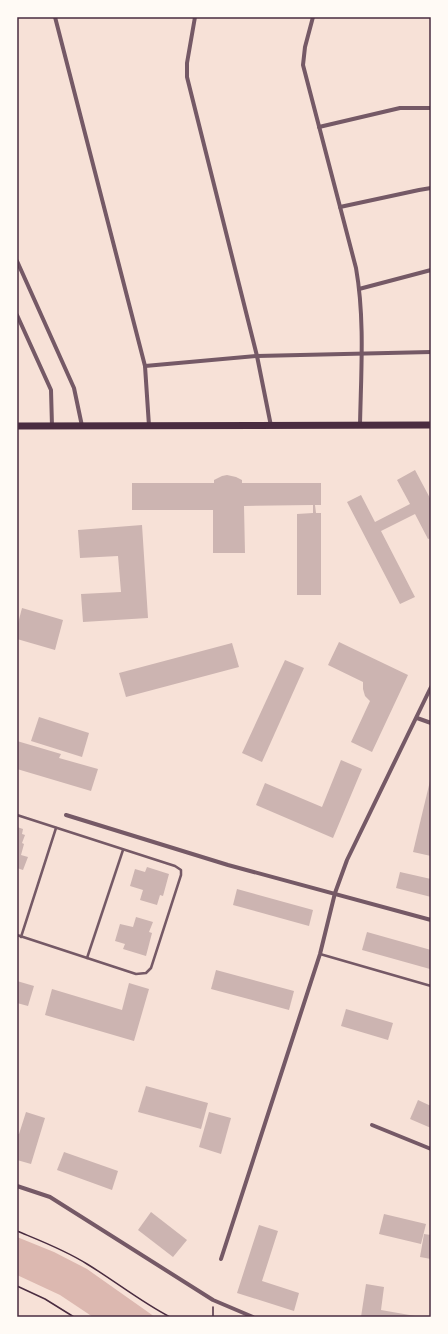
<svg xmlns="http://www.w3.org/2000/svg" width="448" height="1334" font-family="'Times New Roman',serif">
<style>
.water{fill:#dcb8b0}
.building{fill:#ccb4b1}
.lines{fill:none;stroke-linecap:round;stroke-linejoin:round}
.path{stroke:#4a2c40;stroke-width:1.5}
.service{stroke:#755966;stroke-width:2.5}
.minor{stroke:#755966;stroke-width:4}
.secondary{stroke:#4a2c40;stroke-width:7}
.neatline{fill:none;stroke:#4a2c40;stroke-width:1.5}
</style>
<rect width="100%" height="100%" fill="#f7e1d7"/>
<path class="water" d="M17 1237 54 1252 87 1269 155 1317H93L60 1295 17 1275Z"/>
<g class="building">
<path d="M415 470 431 500V538L428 539 415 514 381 531 415 597 400 604 347 502 361 495 375 522 410 504 397 480Z"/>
<path d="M227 475 236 477 242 480V483H321V505H315L316 513H321V595H297V514L313 513V505L244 506 245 553H213V510H132V483H214V480L222 476Z"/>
<path d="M142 525 148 618 83 622 81 594 121 592 118 556 80 558 78 530Z"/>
<path d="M22 608 63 620 55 650 17 639V627Z"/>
<path d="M339 642 408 675 372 752 351 742 370 701 365 696 363 689V682L328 665Z"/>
<path d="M232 643 239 667 126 697 119 673Z"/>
<path d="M285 660 304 668 262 762 242 753Z"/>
<path d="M39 717 89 733 82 757 31 741Z"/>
<path d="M17 741 61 754 59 758 98 769 91 791 17 769Z"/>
<path d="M341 760 362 769 333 838 256 805 265 783 322 807Z"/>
<path d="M430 781H431V856L413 852Z"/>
<path d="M17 827 23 829 22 834 25 835 22 843 24 844 21 855 28 857 23 870 17 868Z"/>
<path d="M147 867 169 874 163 896 160 895 157 905 140 900 143 890 130 886 135 869 145 872Z"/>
<path d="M400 872 431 879V897L396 888Z"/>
<path d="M237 889 313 910 309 926 233 905Z"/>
<path d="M136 917 153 922 149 932 152 933 146 956 123 949 125 944 115 941 120 924 133 927Z"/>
<path d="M367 932 431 950 430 969 362 950Z"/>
<path d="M216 970 294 991 289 1010 211 989Z"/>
<path d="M17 981 34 986 28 1006 17 1003Z"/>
<path d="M129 983 149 989 134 1041 45 1015 52 989 122 1010Z"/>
<path d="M346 1009 393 1023 388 1040 341 1026Z"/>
<path d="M146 1086 208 1103 201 1129 138 1112Z"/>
<path d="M418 1100 431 1106V1128L410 1119Z"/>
<path d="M26 1112 45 1118 31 1164 17 1160V1134H19Z"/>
<path d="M209 1112 231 1118 221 1154 199 1147Z"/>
<path d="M64 1152 118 1171 112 1190 57 1170Z"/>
<path d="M151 1212 187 1240 173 1257 138 1230Z"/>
<path d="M384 1214 426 1224 421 1244 379 1234Z"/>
<path d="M259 1225 278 1231 262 1281 299 1293 294 1311 237 1293Z"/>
<path d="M424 1234 431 1235V1259L420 1257Z"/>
<path d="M366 1284 384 1287 381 1310 421 1317H361Z"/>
</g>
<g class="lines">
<g class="path">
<path d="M17 1231C41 1241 65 1250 87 1264 115 1281 141 1302 170 1317"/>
<path d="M17 1286 45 1299 74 1317"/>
<path d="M213 1307V1317"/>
</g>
<g class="service">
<path d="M17 815 175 866 181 870V875L151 968 146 973 136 974 17 935"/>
<path d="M21 937 56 828"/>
<path d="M320 954 431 986"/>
<path d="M87 958 123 850"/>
</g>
<g class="minor">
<path d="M55 17 145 366 149 426"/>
<path d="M195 17 187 63V77L257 356 271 426"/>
<path d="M313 17 305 47 303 65 356 268C365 319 361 373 360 425"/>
<path d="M319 127 400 108H431"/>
<path d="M340 207 419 190 431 188"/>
<path d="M17 261 74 388 82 426"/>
<path d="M359 289 431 270"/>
<path d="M17 315 51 390 52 426"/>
<path d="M145 366 257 356 431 352"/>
<path d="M417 718 431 723"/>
<path d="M66 815 228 865 431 920"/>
<path d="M372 1125 431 1149"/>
<path d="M17 1186 50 1197 213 1300 253 1317"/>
<path d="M221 1259 320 954 335 893 347 860 431 687"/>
</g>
<path class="secondary" d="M17 426 431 425"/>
</g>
<rect width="448" height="1334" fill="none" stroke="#fffaf5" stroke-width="36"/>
<rect x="18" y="18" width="412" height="1298" class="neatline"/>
</svg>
